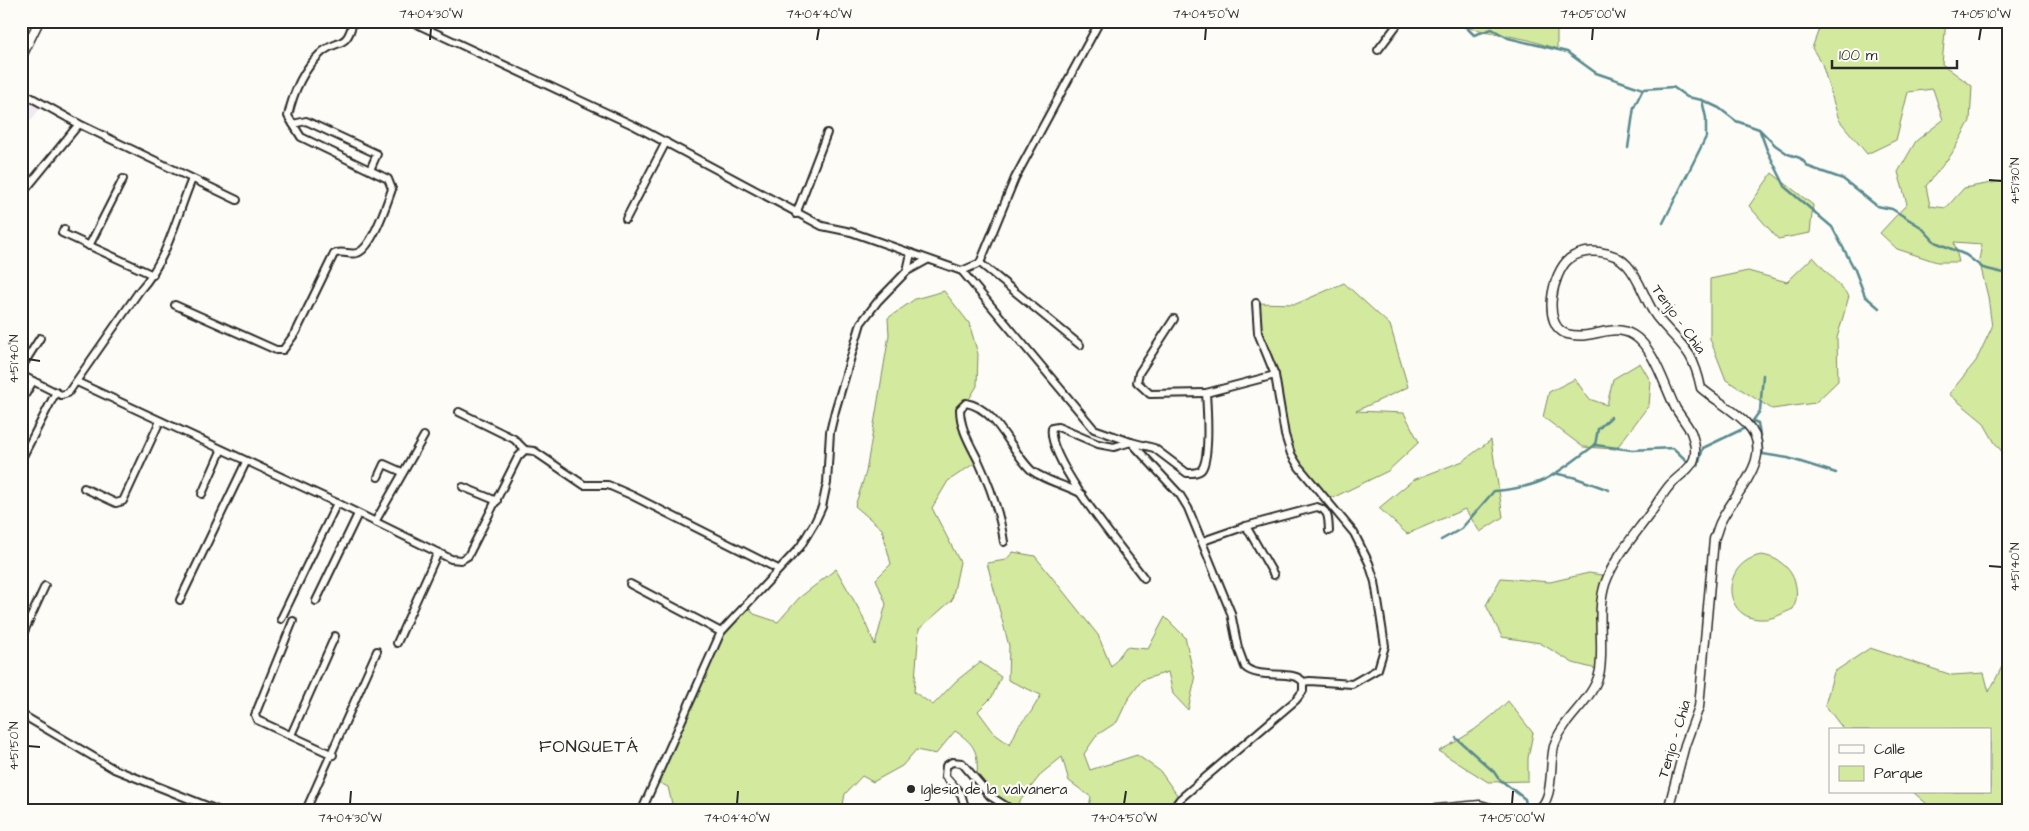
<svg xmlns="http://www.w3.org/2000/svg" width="2029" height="831" font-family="'Architects Daughter',sans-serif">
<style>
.built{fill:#f1e8f2}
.green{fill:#d2e99e;stroke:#7e8a64}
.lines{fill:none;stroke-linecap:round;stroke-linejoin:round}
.stream{stroke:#598a8d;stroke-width:2.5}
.minor-casing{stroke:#2b2b2b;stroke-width:10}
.tertiary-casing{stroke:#2b2b2b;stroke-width:11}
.minor{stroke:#fdfcf7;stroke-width:6}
.tertiary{stroke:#fdfcf7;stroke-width:8}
.ticks{fill:none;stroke:#2b2b2b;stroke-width:2}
.poi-dot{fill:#2b2b2b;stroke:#fdfcf7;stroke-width:2}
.labels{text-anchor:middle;stroke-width:4.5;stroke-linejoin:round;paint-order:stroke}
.street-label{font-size:15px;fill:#2b2b2b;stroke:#fdfcf7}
.poi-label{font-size:15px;fill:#2b2b2b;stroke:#fdfcf7;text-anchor:start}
.quarter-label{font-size:18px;letter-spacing:1px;fill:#2b2b2b;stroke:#fdfcf7}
.neatline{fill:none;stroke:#2b2b2b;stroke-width:2}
.ticks-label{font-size:12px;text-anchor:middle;fill:#2b2b2b}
</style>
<rect width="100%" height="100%" fill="#fdfcf7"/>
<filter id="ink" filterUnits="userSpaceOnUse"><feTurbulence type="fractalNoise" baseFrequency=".02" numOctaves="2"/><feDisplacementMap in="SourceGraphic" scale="10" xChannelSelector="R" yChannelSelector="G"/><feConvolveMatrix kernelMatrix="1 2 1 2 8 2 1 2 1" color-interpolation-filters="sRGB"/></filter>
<g filter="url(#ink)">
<path class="built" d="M21 96 41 107 21 133Z"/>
<g class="green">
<path d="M1434 21H1561L1557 29V49L1529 40Z"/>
<path d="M1822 21H1946L1942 64 1972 86 1970 121 1951 155 1926 186 1930 206 1946 208 1964 188 2008 180V459L1995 443 1983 422 1949 394 1976 361 1992 327 1988 297 1979 260 1982 244 1954 242 1959 262H1937L1897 249 1880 233 1907 204 1898 172 1916 141 1943 120 1933 89 1908 92 1896 140 1867 154 1839 120 1822 64 1812 48Z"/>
<path d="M1772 173 1813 205 1810 233 1778 239 1749 206Z"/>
<path d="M1813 257 1849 296 1837 338 1838 381 1815 403 1772 409 1726 380 1710 339V279L1748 271 1787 282Z"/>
<path d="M1344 283 1390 325 1408 387 1356 411 1404 413 1419 442 1388 471 1326 501 1291 453 1280 398 1258 333 1256 303 1296 304Z"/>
<path d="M944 291 969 323 978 354 977 386 960 414 978 461 948 481 932 508 960 562 952 600 919 629 914 692 933 705 956 681 980 662 1001 677 992 697 978 711 995 734 1010 745 1019 725 1031 712 1041 695 1008 680 1009 646 987 563 1006 560 1013 552 1035 556 1098 635 1111 667 1126 647 1148 649 1165 617 1185 637 1195 680 1188 710 1173 694 1168 672 1142 680 1127 701 1117 722 1097 735 1084 754 1090 770 1137 755 1160 771 1180 799 1172 810H1088L1091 797 1069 781 1062 757 1042 773 1013 810 990 796 977 781C978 754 978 746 955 731L936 754 916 750 902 766 873 782 862 776 845 794 842 810H669L672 804 668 787 654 780 721 632 746 604 754 614 778 622 799 598 836 569 860 611 875 645 886 604 876 579 891 564 882 529 855 506 866 472 889 335 888 318 915 299Z"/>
<path d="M1640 363 1651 382 1649 405 1616 449 1583 447 1543 417 1549 392 1575 379 1589 399 1607 405 1613 379Z"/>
<path d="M1491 440 1503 517 1480 532 1465 509 1407 534 1379 508 1413 480 1463 461Z"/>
<path d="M1761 555C1788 558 1804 584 1793 609 1783 613 1774 619 1764 619 1723 622 1718 564 1761 555Z"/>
<path d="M1589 573 1608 576 1605 585 1600 670 1573 663 1540 643 1502 637 1486 605 1501 578 1550 582Z"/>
<path d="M1870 648 1952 675 1984 673 1989 692 2008 655V810H1934L1913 792H1990V730H1844L1825 705 1834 672Z"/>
<path d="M1508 701 1533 733 1528 758V781L1488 782 1439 751C1466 737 1487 722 1508 701Z"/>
</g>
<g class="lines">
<g class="stream">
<path d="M1460 21 1474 35 1492 29 1508 38 1567 52 1596 73 1643 89 1673 87 1687 97 1702 100 1719 108 1736 121 1759 129 1775 145 1788 154 1800 158 1809 167 1843 179 1877 206 1892 209 1921 227 1935 242 1966 255 1983 268 2008 274"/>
<path d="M1760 131 1767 150 1786 188 1832 227 1855 270 1865 296 1879 308"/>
<path d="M1628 148 1634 107 1643 89"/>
<path d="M1663 223 1706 137V118L1702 100"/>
<path d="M1753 421 1758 423 1763 454 1788 458 1836 473"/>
<path d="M1595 445 1598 429 1611 417"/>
<path d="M1694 465 1698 466 1703 448 1749 426 1760 411 1763 375"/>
<path d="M1558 474 1573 477 1609 490"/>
<path d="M1441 540 1461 529 1494 491C1546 487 1555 474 1595 445L1632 450 1673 448 1689 463"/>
<path d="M1456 738 1494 772 1498 778 1525 799 1527 810"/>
</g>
<g class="minor-casing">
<g id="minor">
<path d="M410 21 635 126 822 226 851 232 962 271 980 263 1015 178 1100 21"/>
<path d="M1378 50 1400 21"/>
<path d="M21 92 79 124 237 200"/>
<path d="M293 124 306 121 377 154 370 170"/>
<path d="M21 195 79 124"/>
<path d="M796 214 827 133"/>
<path d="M626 219 666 142"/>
<path d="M64 229 62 233 153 275"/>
<path d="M89 246 123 179"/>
<path d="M980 263 1080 345"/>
<path d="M907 271 911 253"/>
<path d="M962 271 1094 429 1131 442 1180 495 1188 508 1231 613 1238 648 1245 667C1259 680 1295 669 1303 682"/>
<path d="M1256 303 1258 333 1275 375"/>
<path d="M175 305 276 350H283L296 332 334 254C341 250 349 255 357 253 372 249 387 203 392 189L388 179 301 137 288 116C293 93 302 71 320 54 336 38 347 51 353 21"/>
<path d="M1174 319 1139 373 1137 382 1150 394 1206 393"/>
<path d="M21 368 40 338"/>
<path d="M21 375 61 395 68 393 140 290C168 259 176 217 192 179"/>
<path d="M77 382 337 503 451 559 461 560 468 556 518 457 525 450 534 451 584 485H608L631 495 778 569"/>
<path d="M21 402 33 381"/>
<path d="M459 412 514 439 525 450"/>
<path d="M21 460 56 392"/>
<path d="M378 477 384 464 402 472"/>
<path d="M463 487 497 501"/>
<path d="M84 488 116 503 123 501 160 421"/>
<path d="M202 494 221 451"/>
<path d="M375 522 424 436"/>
<path d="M1246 526 1274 575"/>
<path d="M1203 541 1246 526 1317 507C1330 511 1328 519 1329 531"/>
<path d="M1004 542C1000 513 990 486 978 460 970 444 960 428 960 409L966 403C996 408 1010 449 1030 469 1040 479 1068 486 1082 494"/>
<path d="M1144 578C1123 550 1046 459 1052 428L1058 427 1098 444 1114 447 1131 442 1154 448 1187 473C1193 473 1199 473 1202 469 1210 457 1207 408 1206 393L1275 375 1285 435 1291 454 1299 467 1354 533 1369 563 1375 582 1385 646 1378 669 1352 684 1310 681 1303 682"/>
<path d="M630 584 721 632"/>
<path d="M180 600 246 462"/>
<path d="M316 601 358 514"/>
<path d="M281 619 337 503"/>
<path d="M293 621 255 715 257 720 333 755"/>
<path d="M21 638 45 586"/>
<path d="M397 643 438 552"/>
<path d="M21 714 114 769 217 810"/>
<path d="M291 735 335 636"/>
<path d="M306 810 377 651"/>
<path d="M642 810 721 632 800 547 815 522 822 507 827 483 830 432 835 411 861 323 878 301 907 271 927 260"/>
<path d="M966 810 961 794 945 776 946 766 952 762 962 763 990 796 1012 810"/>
<path d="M1172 810 1180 799 1296 700 1303 691V682"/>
</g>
</g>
<g class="tertiary-casing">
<g id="tertiary">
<path d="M21 58 39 21"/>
<path d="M1426 810 1480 805 1497 810"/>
<path d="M1537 810C1556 800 1548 761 1555 743 1565 716 1595 699 1600 670 1604 640 1596 613 1605 584 1614 558 1633 537 1649 515 1656 506 1662 494 1670 485 1677 477 1691 469 1694 459 1697 450 1694 440 1691 432 1687 424 1681 417 1676 409 1665 388 1654 347 1633 335 1611 322 1592 341 1567 334 1541 326 1552 273 1569 259 1585 247 1613 250 1627 265 1640 279 1645 301 1656 316 1680 346 1692 346 1701 388 1715 400 1735 411 1746 423 1778 455 1735 492 1721 521 1718 526 1717 533 1714 539L1699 707 1685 745 1668 810"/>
</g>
</g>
<use href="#minor" class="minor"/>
<use href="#tertiary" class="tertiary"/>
</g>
</g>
<path class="ticks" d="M430 40 431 28M817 40 819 28M1205 40 1206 28M1592 40 1593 28M1979 40 1981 28M1989 180 2002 181M28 359 40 361M1989 566 2002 567M28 746 40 747M350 804 351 791M737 804 738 791M1124 804 1126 791M1512 804 1513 791"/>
<circle class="poi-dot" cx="911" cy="789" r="5"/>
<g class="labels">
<g class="street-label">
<text transform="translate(1679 319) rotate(54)" y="5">Tenjo - Chia</text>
<text transform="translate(1674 739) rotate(-73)" y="5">Tenjo - Chia</text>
</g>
<g class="poi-label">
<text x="921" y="794">Iglesia de la valvanera</text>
</g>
<g class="quarter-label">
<text x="589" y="752">FONQUETÁ</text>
</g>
</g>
<rect width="2029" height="831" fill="none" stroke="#fdfcf7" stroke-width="55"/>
<rect x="1829" y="728" width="162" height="65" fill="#fdfcf7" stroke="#a9a8a5"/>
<rect x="1839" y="745" width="25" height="8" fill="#fdfcf7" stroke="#a9a8a5"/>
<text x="1874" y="754" font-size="15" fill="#2b2b2b">Calle</text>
<rect x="1839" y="766" width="25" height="15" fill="#d2e99e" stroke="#a9a8a5"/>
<text x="1874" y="778" font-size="15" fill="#2b2b2b">Parque</text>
<path d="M1832 60v8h125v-8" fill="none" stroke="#2b2b2b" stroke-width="2.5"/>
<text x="1839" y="60" font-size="15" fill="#2b2b2b" stroke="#fdfcf7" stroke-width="4" paint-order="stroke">100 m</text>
<rect x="28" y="28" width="1974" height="776" class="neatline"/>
<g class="ticks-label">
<text x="431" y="18">74°04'30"W</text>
<text x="819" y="18">74°04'40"W</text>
<text x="1206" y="18">74°04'50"W</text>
<text x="1593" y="18">74°05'00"W</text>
<text x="1981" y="18">74°05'10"W</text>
<text transform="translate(2015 181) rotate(-90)" y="4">4°51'30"N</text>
<text transform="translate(14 359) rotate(-90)" y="4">4°51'40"N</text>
<text transform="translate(2015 567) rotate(-90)" y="4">4°51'40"N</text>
<text transform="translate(14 746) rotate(-90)" y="4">4°51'50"N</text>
<text x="350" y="822">74°04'30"W</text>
<text x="737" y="822">74°04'40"W</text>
<text x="1124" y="822">74°04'50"W</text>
<text x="1512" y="822">74°05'00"W</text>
</g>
</svg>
